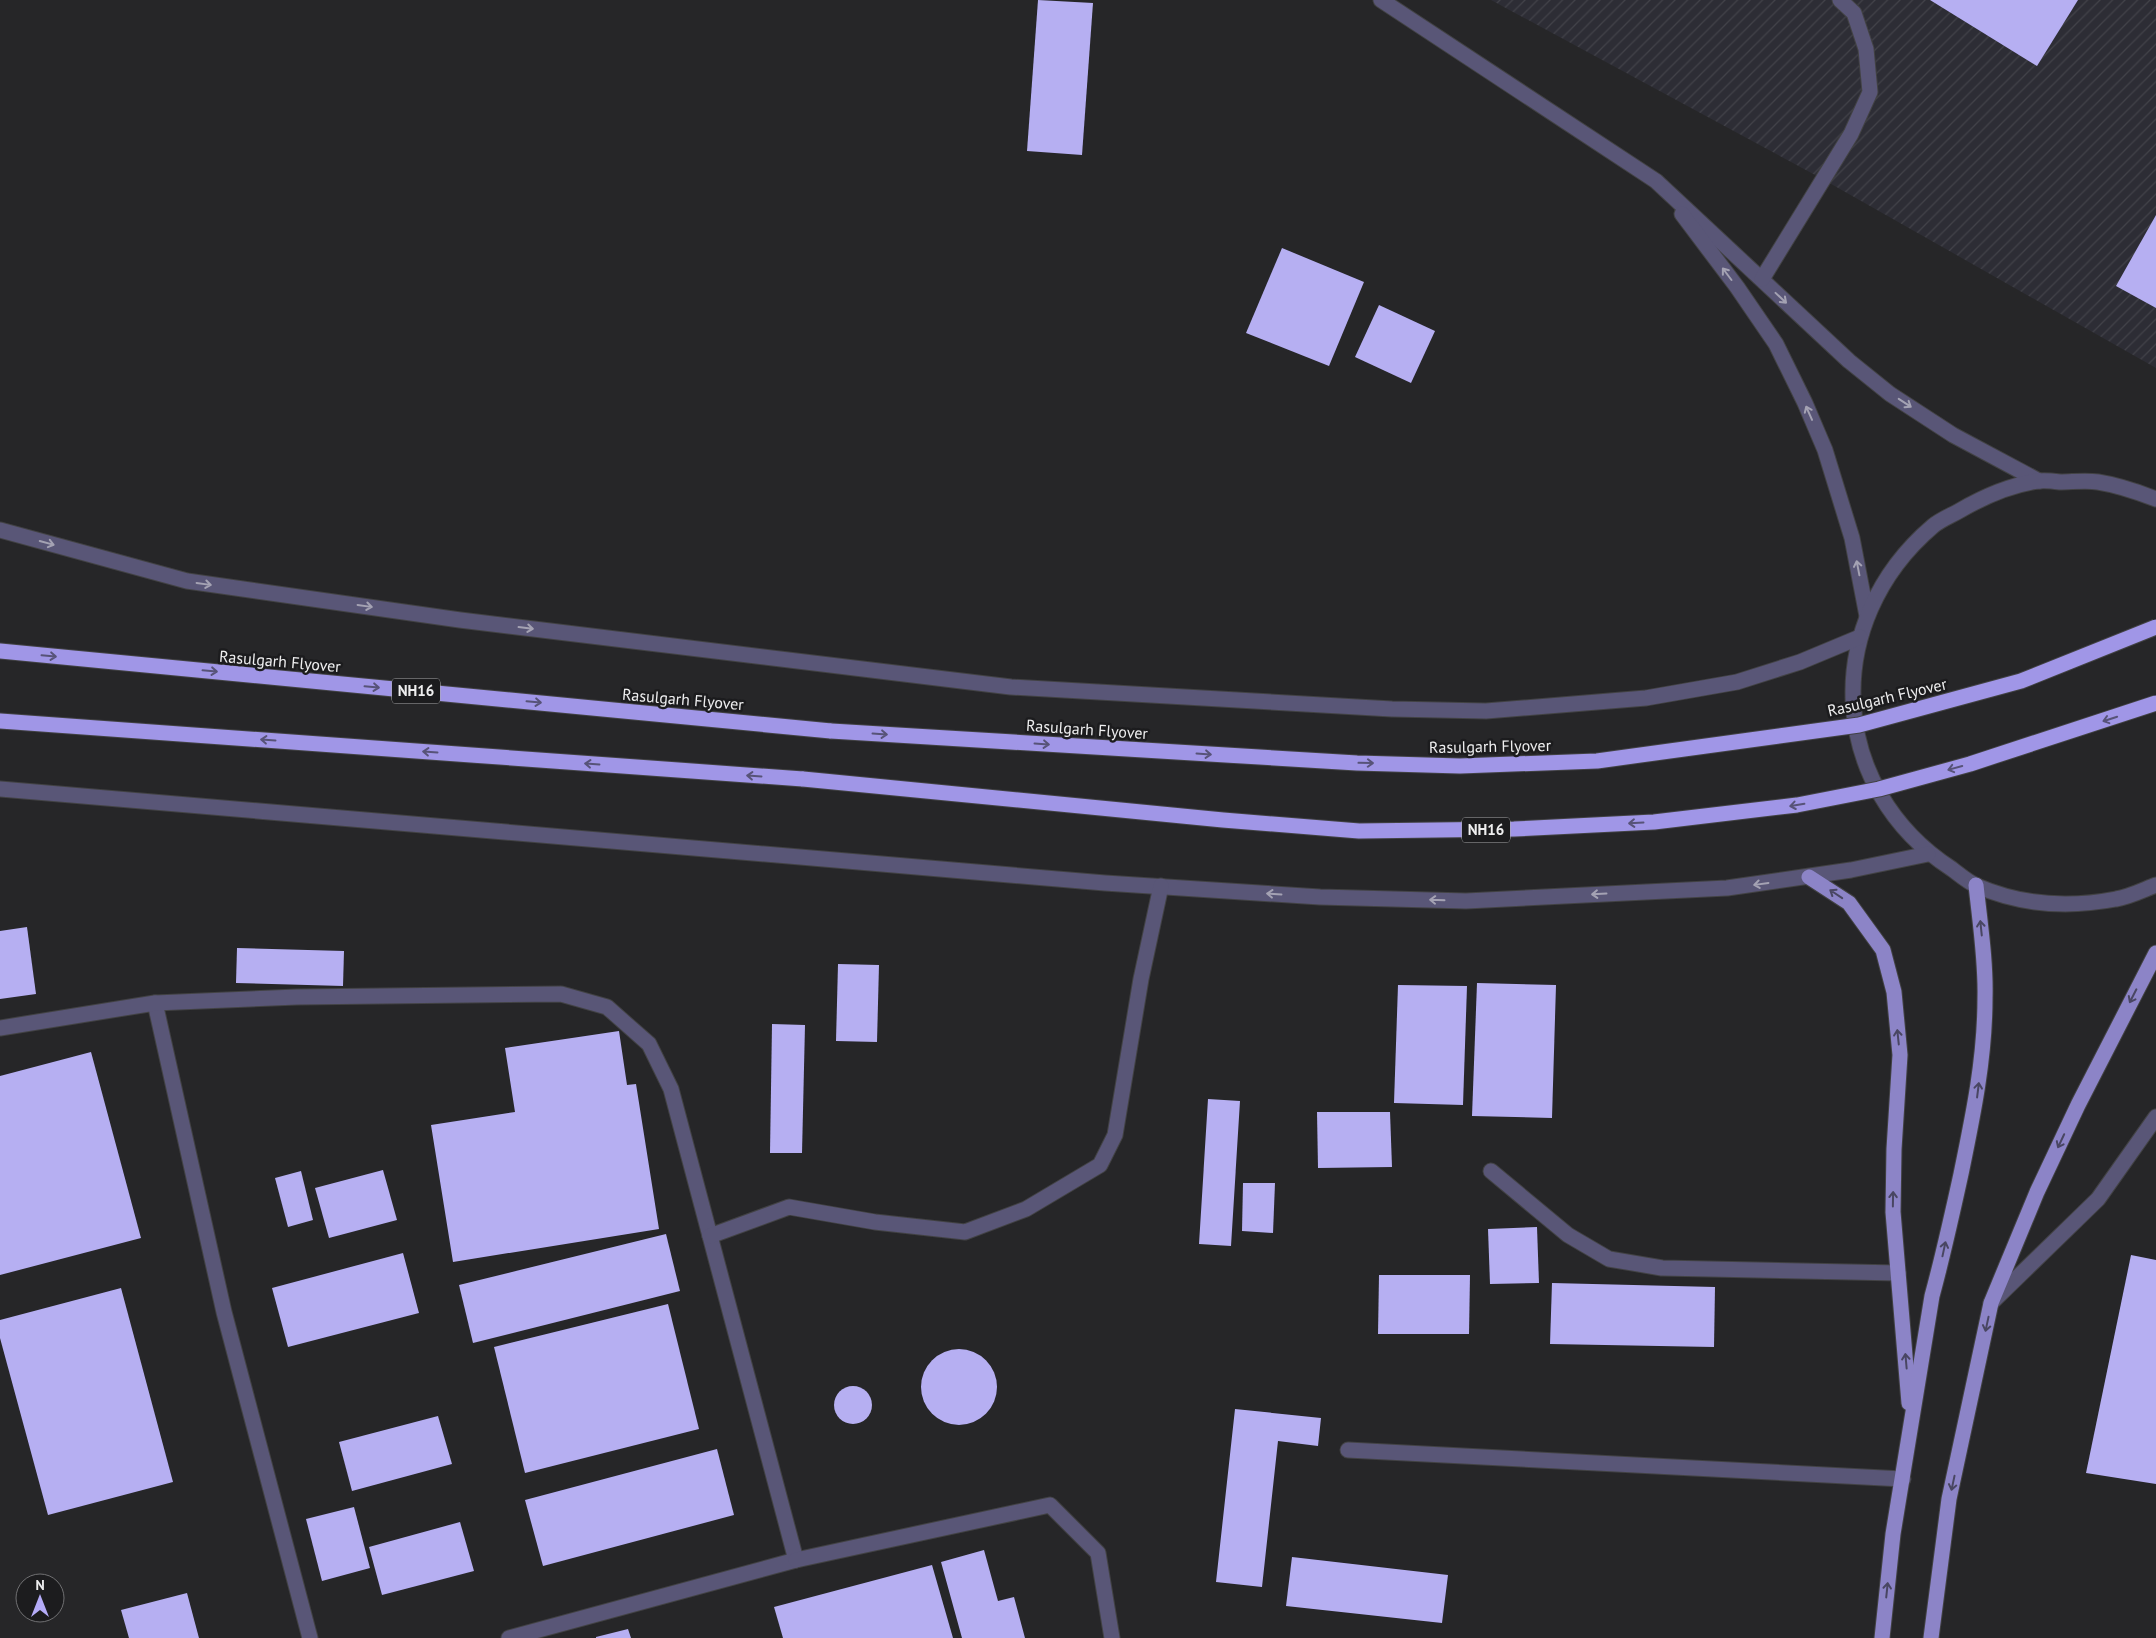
<svg xmlns="http://www.w3.org/2000/svg" width="2156" height="1638" font-family="'PT Sans',sans-serif">
<style>
.industrial{fill:url(#industrial-furrows)}
.building{fill:#b6aff2}
.lines{fill:none;stroke-linecap:round;stroke-linejoin:round}
.minor-casing{stroke:#424244;stroke-width:17}
.major-casing{stroke:#424244;stroke-width:17}
.highway-casing{stroke:#424244;stroke-width:17}
.minor{stroke:#595677;stroke-width:15}
.major{stroke:#8c84c7;stroke-width:15}
.highway{stroke:#a096e7;stroke-width:15}
.highway-bridge-casing{stroke:#424244;stroke-width:17;stroke-linecap:butt}
.highway-bridge{stroke:#a096e7;stroke-width:15}
.oneway{stroke:#a4a2b3}
.oneway2{stroke:#575378}
.oneway3{stroke:#494662}
.labels{text-anchor:middle;stroke-width:5;stroke-linejoin:round;paint-order:stroke}
.shield{fill:#1c1c1e;stroke:#afafb0;stroke-width:1}
.shield-label{font-size:15px;font-weight:bold;fill:#eeeeef}
.street-label{font-size:16px;fill:#eeeeef;stroke:#1c1c1e}
</style>
<defs>
<pattern id="industrial-furrows" width="10" height="10" patternUnits="userSpaceOnUse" patternTransform="scale(1.25)"><rect width="10" height="10" fill="#2d2d35"/><path d="M-1 1l2-2M0 10L10 0M9 11l2-2" fill="none" stroke="#424249"/></pattern>
</defs>
<rect width="100%" height="100%" fill="#262628"/>
<path class="industrial" d="M1491 0H2156V368L1817 176Z"/>
<g class="building">
<path d="M1038 0 1093 3 1082 155 1027 151Z"/>
<path d="M1930 0H2078L2037 66Z"/>
<path d="M2156 215V308L2116 286Z"/>
<path d="M1282 248 1364 282 1329 366 1246 333Z"/>
<path d="M1379 305 1435 331 1411 383 1355 357Z"/>
<path d="M27 927 36 994 0 999V931Z"/>
<path d="M237 948 344 951 343 986 236 983Z"/>
<path d="M838 964 879 965 877 1042 836 1041Z"/>
<path d="M1477 983 1556 985 1552 1118 1472 1116Z"/>
<path d="M1398 985 1467 986 1463 1105 1394 1103Z"/>
<path d="M772 1024 805 1025 802 1153H770Z"/>
<path d="M619 1031 627 1085 636 1084 659 1229 453 1262 431 1125 515 1112 505 1048Z"/>
<path d="M91 1052 141 1238 0 1275V1076Z"/>
<path d="M1208 1099 1240 1101 1231 1246 1199 1244Z"/>
<path d="M1317 1112H1390L1392 1167 1318 1168Z"/>
<path d="M383 1170 397 1220 329 1238 315 1188Z"/>
<path d="M301 1171 313 1220 288 1227 275 1178Z"/>
<path d="M1243 1183H1275L1273 1233 1242 1231Z"/>
<path d="M1537 1227 1539 1283 1490 1284 1488 1229Z"/>
<path d="M666 1234 680 1291 473 1343 459 1285Z"/>
<path d="M403 1253 419 1313 288 1347 272 1288Z"/>
<path d="M2131 1255 2156 1260V1484L2086 1473Z"/>
<path d="M1379 1275H1470L1469 1334H1378Z"/>
<path d="M1552 1283 1715 1287 1714 1347 1550 1344Z"/>
<path d="M121 1288 173 1482 48 1515 0 1338V1320Z"/>
<path d="M668 1304 699 1429 525 1473 494 1347Z"/>
<circle cx="959" cy="1387" r="38"/>
<circle cx="853" cy="1405" r="19"/>
<path d="M1235 1409 1321 1418 1318 1446 1278 1441 1262 1587 1216 1582Z"/>
<path d="M438 1416 452 1464 352 1491 339 1442Z"/>
<path d="M717 1449 734 1515 543 1566 525 1500Z"/>
<path d="M354 1507 370 1568 322 1581 306 1519Z"/>
<path d="M460 1522 474 1571 382 1595 369 1547Z"/>
<path d="M984 1550 998 1601 1014 1597 1025 1638H962L941 1562Z"/>
<path d="M1292 1557 1448 1575 1442 1623 1286 1606Z"/>
<path d="M932 1565 953 1638H783L774 1607Z"/>
<path d="M187 1593 199 1638H129L121 1610Z"/>
<path d="M628 1629 631 1638H596V1637Z"/>
</g>
<g class="lines">
<g class="minor-casing">
<g id="minor">
<path d="M1381 0 1656 181 1849 361 1890 394 1953 435 2039 481"/>
<path d="M1682 214 1737 287 1776 344 1805 403 1825 450 1852 538 1867 616"/>
<path d="M1762 279 1851 134 1870 92 1866 49 1854 13 1840 0"/>
<path d="M2156 499C2138 492 2117 485 2098 482 2086 480 2072 482 2060 482 2053 481 2045 480 2038 481 2010 485 1983 497 1959 511 1950 516 1940 520 1933 526 1820 622 1827 788 1952 869 1960 875 1968 882 1977 886 2021 905 2069 908 2116 899 2129 897 2143 890 2156 885"/>
<path d="M0 530 187 581 460 620 1011 687 1392 709 1486 711 1646 698 1737 682 1800 662 1860 637"/>
<path d="M0 789 1105 883 1320 897 1466 901 1727 888 1851 870 1928 854"/>
<path d="M155 1003 224 1312 310 1638"/>
<path d="M0 1028 155 1003 297 997 561 994 607 1007 649 1044 671 1089 796 1560 509 1638"/>
<path d="M1491 1171 1568 1235 1609 1259 1662 1268 1898 1273"/>
<path d="M710 1236 789 1207 875 1222 965 1232 1026 1209 1100 1165 1115 1135 1141 979 1161 886"/>
<path d="M1991 1303 2098 1199 2156 1117"/>
<path d="M1348 1450 1903 1479"/>
<path d="M796 1560 1050 1505 1098 1553 1112 1638"/>
</g>
</g>
<g class="major-casing">
<g id="major">
<path d="M1809 877 1849 903 1883 950 1894 992 1900 1055 1894 1149 1893 1212 1909 1403"/>
<path d="M1882 1638 1893 1534 1932 1296C1943 1256 1952 1215 1961 1174 1973 1116 1985 1059 1985 998 1986 961 1980 923 1976 885"/>
<path d="M1931 1638 1949 1499 1991 1303 2037 1192 2078 1105 2156 953"/>
</g>
</g>
<g class="highway-casing">
<g id="highway">
<path d="M0 651 831 731"/>
<path d="M0 721 803 779"/>
</g>
</g>
<use href="#minor" class="minor"/>
<use href="#major" class="major"/>
<use href="#highway" class="highway"/>
<g class="highway-bridge-casing">
<g id="highway-bridge">
<path d="M831 731 1357 763 1460 766 1597 761 1859 725 2021 681 2156 627"/>
<path d="M803 779 1223 820 1359 831 1514 829 1654 822 1797 805 1879 789 1970 764 2156 703"/>
</g>
</g>
<use href="#highway-bridge" class="highway-bridge"/>
</g>
<defs><path id="oneway-shaft" d="M-6 0H5M1.5-3L5.5 0L1.5 3" fill="none" stroke-width="1.6" stroke-linecap="round" stroke-linejoin="round" transform="scale(1.25)"/></defs>
<g class="oneway">
<use href="#oneway-shaft" transform="translate(1727 274) rotate(-127)"/>
<use href="#oneway-shaft" transform="translate(1781 298) rotate(43)"/>
<use href="#oneway-shaft" transform="translate(1905 403) rotate(33)"/>
<use href="#oneway-shaft" transform="translate(1809 413) rotate(-114)"/>
<use href="#oneway-shaft" transform="translate(47 543) rotate(15)"/>
<use href="#oneway-shaft" transform="translate(1858 568) rotate(-101)"/>
<use href="#oneway-shaft" transform="translate(204 584) rotate(8)"/>
<use href="#oneway-shaft" transform="translate(365 606) rotate(8)"/>
<use href="#oneway-shaft" transform="translate(526 628) rotate(7)"/>
<use href="#oneway-shaft" transform="translate(1761 884) rotate(172)"/>
<use href="#oneway-shaft" transform="translate(1274 894) rotate(-176)"/>
<use href="#oneway-shaft" transform="translate(1599 894) rotate(177)"/>
<use href="#oneway-shaft" transform="translate(1437 900) rotate(-178)"/>
</g>
<g class="oneway2">
<use href="#oneway-shaft" transform="translate(49 656) rotate(5)"/>
<use href="#oneway-shaft" transform="translate(210 671) rotate(5)"/>
<use href="#oneway-shaft" transform="translate(372 687) rotate(5)"/>
<use href="#oneway-shaft" transform="translate(534 702) rotate(5)"/>
<use href="#oneway-shaft" transform="translate(2110 719) rotate(162)"/>
<use href="#oneway-shaft" transform="translate(880 734) rotate(4)"/>
<use href="#oneway-shaft" transform="translate(268 740) rotate(-176)"/>
<use href="#oneway-shaft" transform="translate(1042 744) rotate(4)"/>
<use href="#oneway-shaft" transform="translate(430 752) rotate(-176)"/>
<use href="#oneway-shaft" transform="translate(1204 754) rotate(4)"/>
<use href="#oneway-shaft" transform="translate(1366 763) rotate(1)"/>
<use href="#oneway-shaft" transform="translate(592 764) rotate(-176)"/>
<use href="#oneway-shaft" transform="translate(1955 768) rotate(165)"/>
<use href="#oneway-shaft" transform="translate(754 776) rotate(-176)"/>
<use href="#oneway-shaft" transform="translate(1797 805) rotate(171)"/>
<use href="#oneway-shaft" transform="translate(1636 823) rotate(177)"/>
</g>
<g class="oneway3">
<use href="#oneway-shaft" transform="translate(1836 894) rotate(-146)"/>
<use href="#oneway-shaft" transform="translate(1981 928) rotate(-96)"/>
<use href="#oneway-shaft" transform="translate(2133 996) rotate(117)"/>
<use href="#oneway-shaft" transform="translate(1898 1037) rotate(-96)"/>
<use href="#oneway-shaft" transform="translate(1978 1090) rotate(-83)"/>
<use href="#oneway-shaft" transform="translate(2061 1141) rotate(115)"/>
<use href="#oneway-shaft" transform="translate(1893 1199) rotate(-89)"/>
<use href="#oneway-shaft" transform="translate(1944 1249) rotate(-78)"/>
<use href="#oneway-shaft" transform="translate(1987 1324) rotate(102)"/>
<use href="#oneway-shaft" transform="translate(1906 1361) rotate(-95)"/>
<use href="#oneway-shaft" transform="translate(1953 1483) rotate(102)"/>
<use href="#oneway-shaft" transform="translate(1887 1590) rotate(-84)"/>
</g>
<g class="labels">
<g class="shield">
<rect x="392" y="678.5" width="48" height="25" rx="4"/>
<rect x="1462" y="817.5" width="48" height="25" rx="4"/>
</g>
<g class="shield-label">
<text x="416" y="696">NH16</text>
<text x="1486" y="835">NH16</text>
</g>
<g class="street-label">
<text transform="translate(280 661) rotate(5)" y="6">Rasulgarh Flyover</text>
<text transform="translate(1887 697) rotate(-13)" y="6">Rasulgarh Flyover</text>
<text transform="translate(683 699) rotate(5)" y="6">Rasulgarh Flyover</text>
<text transform="translate(1087 729) rotate(4)" y="6">Rasulgarh Flyover</text>
<text transform="translate(1490 746) rotate(-1)" y="6">Rasulgarh Flyover</text>
</g>
</g>
<g transform="translate(40 1598)"><circle r="24" fill="#1c1c1e" stroke="#707072"/>
<path d="M0-4L9 19L0 12L-9 19Z" fill="#b5acf8"/>
<text y="-8" font-size="14" font-weight="bold" text-anchor="middle" fill="#eeeeef">N</text>
</g>
</svg>
